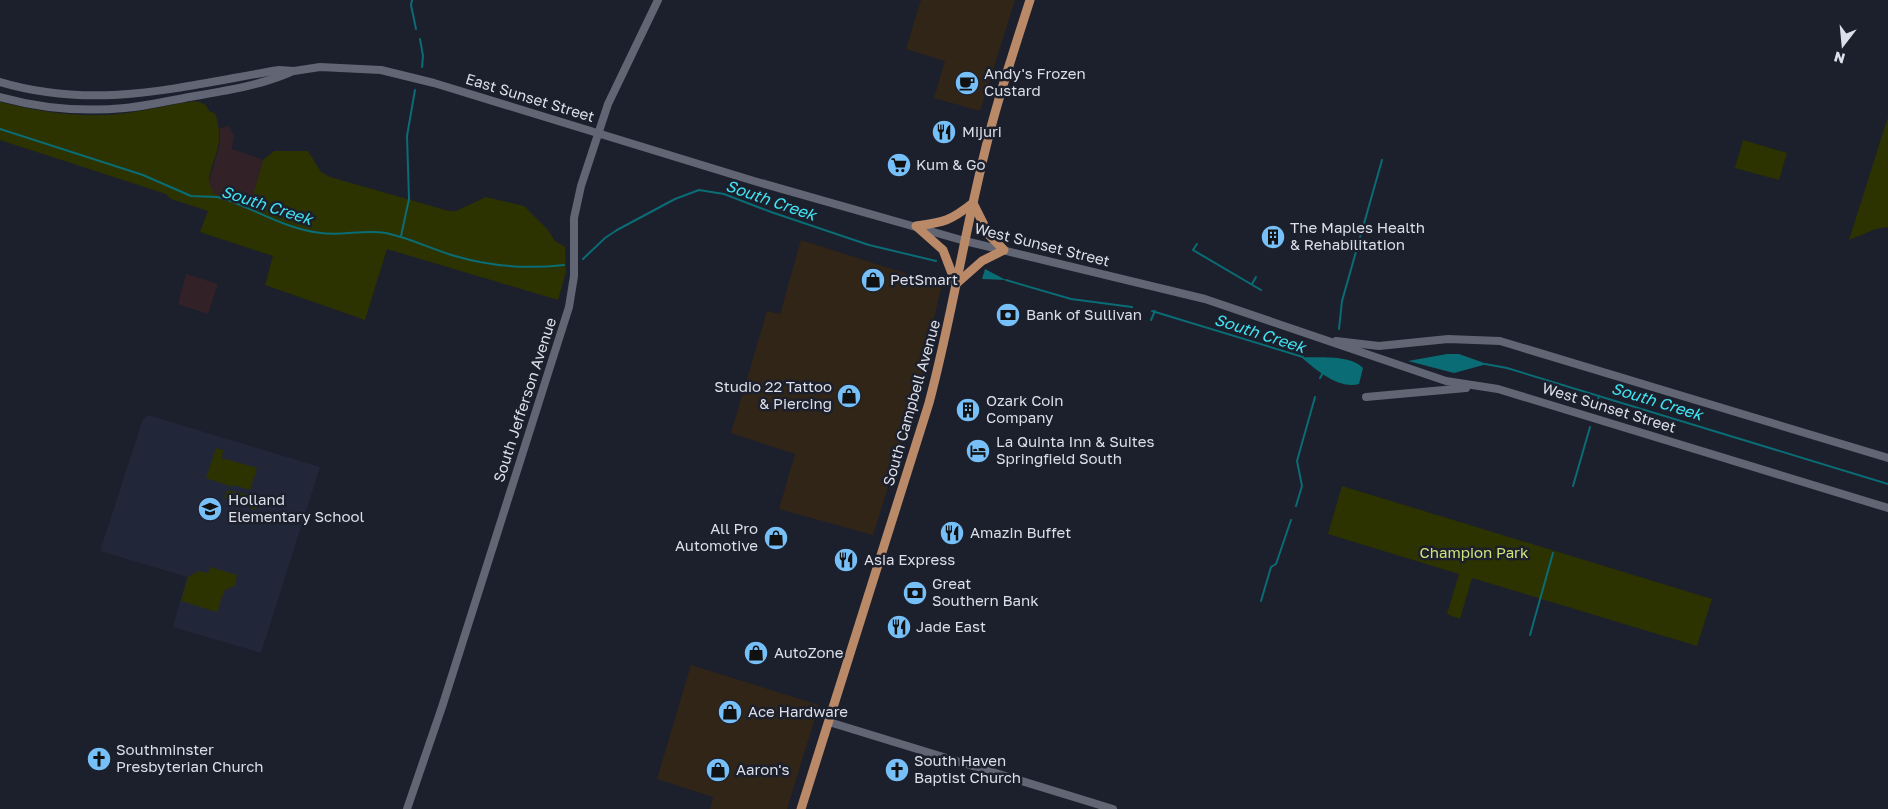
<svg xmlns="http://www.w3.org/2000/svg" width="1888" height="809" font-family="'Golos Text',sans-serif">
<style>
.commercial{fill:#312517}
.industrial{fill:#332128}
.built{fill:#222639}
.green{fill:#2c3300}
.water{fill:#0a6c74}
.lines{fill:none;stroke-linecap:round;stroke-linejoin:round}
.stream{stroke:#0a6c74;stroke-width:2}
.secondary{stroke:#616574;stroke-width:8}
.primary{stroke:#ba8968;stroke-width:9}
.labels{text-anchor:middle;stroke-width:5;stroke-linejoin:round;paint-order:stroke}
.poi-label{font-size:15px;fill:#dddfe8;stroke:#1c1f2c;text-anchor:start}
.street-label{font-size:15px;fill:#dddfe8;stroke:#1c1f2c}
.park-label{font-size:15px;fill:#d0e27a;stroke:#1c1f2c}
.water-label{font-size:16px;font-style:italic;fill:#41e4f2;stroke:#1c1f2c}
</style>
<rect width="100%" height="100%" fill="#1c1f2c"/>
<g class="commercial">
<path d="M921 0H1015L980 111 934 98 945 61 906 49Z"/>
<path d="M801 240 942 285 924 359H928L873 535 779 509 795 454 731 433 767 311 780 314Z"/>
<path d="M691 665 819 705 787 809H710L713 797 657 779Z"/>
</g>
<g class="industrial">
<path d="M229 126 234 136 232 149 263 160 250 205 212 193 209 185V181L220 144V128Z"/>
<path d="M186 274 218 284 208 314 178 304Z"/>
</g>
<path class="built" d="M148 415 320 467 261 653 173 627 187 577 100 551 143 419Z"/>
<g class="green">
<path d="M195 101 205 104 210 112 215 113C225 144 215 150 209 179 208 185 213 187 213 193L250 205 263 160 274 151H308L321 172 330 177 449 211H456L486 197 524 206 548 230 555 241 565 247 566 272 558 300 387 249 365 320 265 285 273 256 200 232 208 211 171 199 166 194 0 140V102C41 112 84 119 127 113 150 110 172 104 195 101Z"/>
<path d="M1888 117V227L1876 229 1849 240Z"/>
<path d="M1743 140 1787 153 1779 180 1735 168Z"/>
<path d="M216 448 223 450 222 458 257 468 250 490 234 485 233 487 206 478Z"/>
<path d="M1342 486 1712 599 1697 646 1472 578 1460 619 1447 614 1459 574 1328 534Z"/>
<path d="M227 490 260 497 256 510 225 498Z"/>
<path d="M210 567 237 575 235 585 224 591 217 612 181 601 188 577 199 571 208 573Z"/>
</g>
<g class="water">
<path d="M985 269 1006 280 982 279Z"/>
<path d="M1447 354H1459L1487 364 1454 373 1408 361Z"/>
<path d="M1301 357C1319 358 1350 354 1363 368L1359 384C1339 390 1315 369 1301 357Z"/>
</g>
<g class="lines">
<g class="stream">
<path d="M412 0 411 5 416 29"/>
<path d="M420 39 423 56 422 67"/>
<path d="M0 129 143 175 191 196 217 197 228 200C260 212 287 229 321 233 343 236 364 229 386 233 410 238 431 249 455 256 489 266 528 269 564 265"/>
<path d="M401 236 409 199 407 136 415 90"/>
<path d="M1197 244 1193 250 1261 290"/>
<path d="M583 259 605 238 617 230 675 199 699 190 724 194 771 212 869 245 936 261"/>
<path d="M1006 280 1071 299 1132 307"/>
<path d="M1252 284 1256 277"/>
<path d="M1152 311 1303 357"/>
<path d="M1151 320 1155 311"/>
<path d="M1339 329 1342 301 1382 160"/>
<path d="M1485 364 1507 368 1888 484"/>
<path d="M1320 378 1324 371"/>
<path d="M1595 409 1599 396"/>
<path d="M1573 486 1590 427"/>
<path d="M1296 506 1302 486 1297 461 1315 397"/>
<path d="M1261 601 1271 567 1276 564 1291 520"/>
<path d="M1530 635 1553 553"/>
</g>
<g class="secondary">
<path d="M0 82C98 111 183 86 279 70L294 71 320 67 381 70 434 83 754 181 965 241 1205 299 1446 381 1498 389 1888 508"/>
<path d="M0 97C40 108 83 112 125 108 146 106 168 101 189 97 224 91 260 86 293 71"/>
<path d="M1336 341 1379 346 1448 339 1500 341 1888 458"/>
<path d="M1366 397 1466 388"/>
<path d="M829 722 1113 809"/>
<path d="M407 809 442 707 569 307 574 276V218L581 186 608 104 658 0"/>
</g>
<g class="primary">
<path d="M973 203 989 235 1004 250 982 261 956 284 943 250 916 226C945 222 950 221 973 203Z"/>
<path d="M801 809 929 403C954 310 967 214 993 120 1004 80 1017 40 1030 0"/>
</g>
</g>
<defs>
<g id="cafe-disc" transform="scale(1.25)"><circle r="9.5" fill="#77bff7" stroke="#1c1f2c"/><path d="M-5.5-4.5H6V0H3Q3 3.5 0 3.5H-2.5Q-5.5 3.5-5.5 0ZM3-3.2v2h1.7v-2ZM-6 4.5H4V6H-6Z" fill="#111"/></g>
<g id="restaurant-disc" transform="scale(1.25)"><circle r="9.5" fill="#77bff7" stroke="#1c1f2c"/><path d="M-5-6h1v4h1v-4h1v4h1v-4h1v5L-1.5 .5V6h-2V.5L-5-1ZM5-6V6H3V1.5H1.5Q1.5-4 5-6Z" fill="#111"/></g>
<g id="supermarket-disc" transform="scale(1.25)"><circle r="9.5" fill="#77bff7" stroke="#1c1f2c"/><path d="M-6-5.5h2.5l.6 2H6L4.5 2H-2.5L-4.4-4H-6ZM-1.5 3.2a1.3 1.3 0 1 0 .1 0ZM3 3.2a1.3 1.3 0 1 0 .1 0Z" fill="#111"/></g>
<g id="building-disc" transform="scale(1.25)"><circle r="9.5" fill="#77bff7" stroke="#1c1f2c"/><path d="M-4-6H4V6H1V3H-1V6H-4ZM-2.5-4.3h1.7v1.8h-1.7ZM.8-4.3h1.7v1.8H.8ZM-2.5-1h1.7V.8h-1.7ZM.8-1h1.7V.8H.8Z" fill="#111"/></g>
<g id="shop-disc" transform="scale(1.25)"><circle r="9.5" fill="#77bff7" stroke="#1c1f2c"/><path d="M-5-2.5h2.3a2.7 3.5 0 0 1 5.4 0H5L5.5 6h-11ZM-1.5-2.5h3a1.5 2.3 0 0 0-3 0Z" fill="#111"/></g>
<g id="bank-disc" transform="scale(1.25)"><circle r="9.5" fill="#77bff7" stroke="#1c1f2c"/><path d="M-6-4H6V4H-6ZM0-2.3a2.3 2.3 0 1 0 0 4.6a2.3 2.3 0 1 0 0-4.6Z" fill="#111"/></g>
<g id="hotel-disc" transform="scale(1.25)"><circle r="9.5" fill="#77bff7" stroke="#1c1f2c"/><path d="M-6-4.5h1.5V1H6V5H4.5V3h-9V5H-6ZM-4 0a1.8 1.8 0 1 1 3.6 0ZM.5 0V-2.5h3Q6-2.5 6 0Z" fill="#111"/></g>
<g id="school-disc" transform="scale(1.25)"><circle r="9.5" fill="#77bff7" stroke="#1c1f2c"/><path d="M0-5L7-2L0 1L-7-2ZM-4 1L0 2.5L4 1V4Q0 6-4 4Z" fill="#111"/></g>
<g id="church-disc" transform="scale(1.25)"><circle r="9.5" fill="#77bff7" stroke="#1c1f2c"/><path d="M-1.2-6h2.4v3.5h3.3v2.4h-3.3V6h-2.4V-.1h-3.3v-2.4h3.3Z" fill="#111"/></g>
</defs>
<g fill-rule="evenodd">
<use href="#cafe-disc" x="967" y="83"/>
<use href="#restaurant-disc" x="944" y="132"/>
<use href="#supermarket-disc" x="899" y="165"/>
<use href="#building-disc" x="1273" y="237"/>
<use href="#shop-disc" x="873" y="280"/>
<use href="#bank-disc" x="1008" y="315"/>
<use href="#shop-disc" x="849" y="396"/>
<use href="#building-disc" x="968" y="410"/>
<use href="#hotel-disc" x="978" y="451"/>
<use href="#school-disc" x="210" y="509"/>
<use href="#restaurant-disc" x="952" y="533"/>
<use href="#shop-disc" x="776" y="538"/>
<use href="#restaurant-disc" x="846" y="560"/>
<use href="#bank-disc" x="915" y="593"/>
<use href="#restaurant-disc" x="899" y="627"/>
<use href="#shop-disc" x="756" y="653"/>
<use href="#shop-disc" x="730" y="712"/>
<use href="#church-disc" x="99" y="759"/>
<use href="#shop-disc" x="718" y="770"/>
<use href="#church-disc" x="897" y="770"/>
</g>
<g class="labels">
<g class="poi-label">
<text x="984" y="79">Andy's Frozen<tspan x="984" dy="17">Custard</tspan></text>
<text x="962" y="137">Mijuri</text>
<text x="916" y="170">Kum &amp; Go</text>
<text x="1290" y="233">The Maples Health<tspan x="1290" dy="17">&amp; Rehabilitation</tspan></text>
<text x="890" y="285">PetSmart</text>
<text x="1026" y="320">Bank of Sullivan</text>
<text x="832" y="392" text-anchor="end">Studio 22 Tattoo<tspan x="832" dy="17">&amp; Piercing</tspan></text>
<text x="986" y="406">Ozark Coin<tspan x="986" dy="17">Company</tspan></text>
<text x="996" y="447">La Quinta Inn &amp; Suites<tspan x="996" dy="17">Springfield South</tspan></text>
<text x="228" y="505">Holland<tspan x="228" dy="17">Elementary School</tspan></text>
<text x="758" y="534" text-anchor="end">All Pro<tspan x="758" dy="17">Automotive</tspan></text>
<text x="970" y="538">Amazin Buffet</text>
<text x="864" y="565">Asia Express</text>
<text x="932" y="589">Great<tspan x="932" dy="17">Southern Bank</tspan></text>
<text x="916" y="632">Jade East</text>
<text x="774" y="658">AutoZone</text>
<text x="748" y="717">Ace Hardware</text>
<text x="116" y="755">Southminster<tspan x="116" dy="17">Presbyterian Church</tspan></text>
<text x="914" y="766">South Haven<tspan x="914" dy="17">Baptist Church</tspan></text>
<text x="736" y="775">Aaron's</text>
</g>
<g class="street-label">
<text transform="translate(530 98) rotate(17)" y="5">East Sunset Street</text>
<text transform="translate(1042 245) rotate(14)" y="5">West Sunset Street</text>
<text transform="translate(525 400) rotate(-72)" y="5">South Jefferson Avenue</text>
<text transform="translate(912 403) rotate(-74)" y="5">South Campbell Avenue</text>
<text transform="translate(1609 408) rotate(17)" y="5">West Sunset Street</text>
</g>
<g class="park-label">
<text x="1474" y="558">Champion Park</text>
</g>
<g class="water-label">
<text transform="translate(771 200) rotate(19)" y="6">South Creek</text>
<text transform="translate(267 205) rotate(18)" y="6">South Creek</text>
<text transform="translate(1260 333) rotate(18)" y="6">South Creek</text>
<text transform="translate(1657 401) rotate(17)" y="6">South Creek</text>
</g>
</g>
<g transform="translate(1843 45) rotate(196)" stroke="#1c1f2c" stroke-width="4" paint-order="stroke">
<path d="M0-4L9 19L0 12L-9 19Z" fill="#dddfe8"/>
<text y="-8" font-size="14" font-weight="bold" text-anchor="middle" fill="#dddfe8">N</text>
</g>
</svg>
